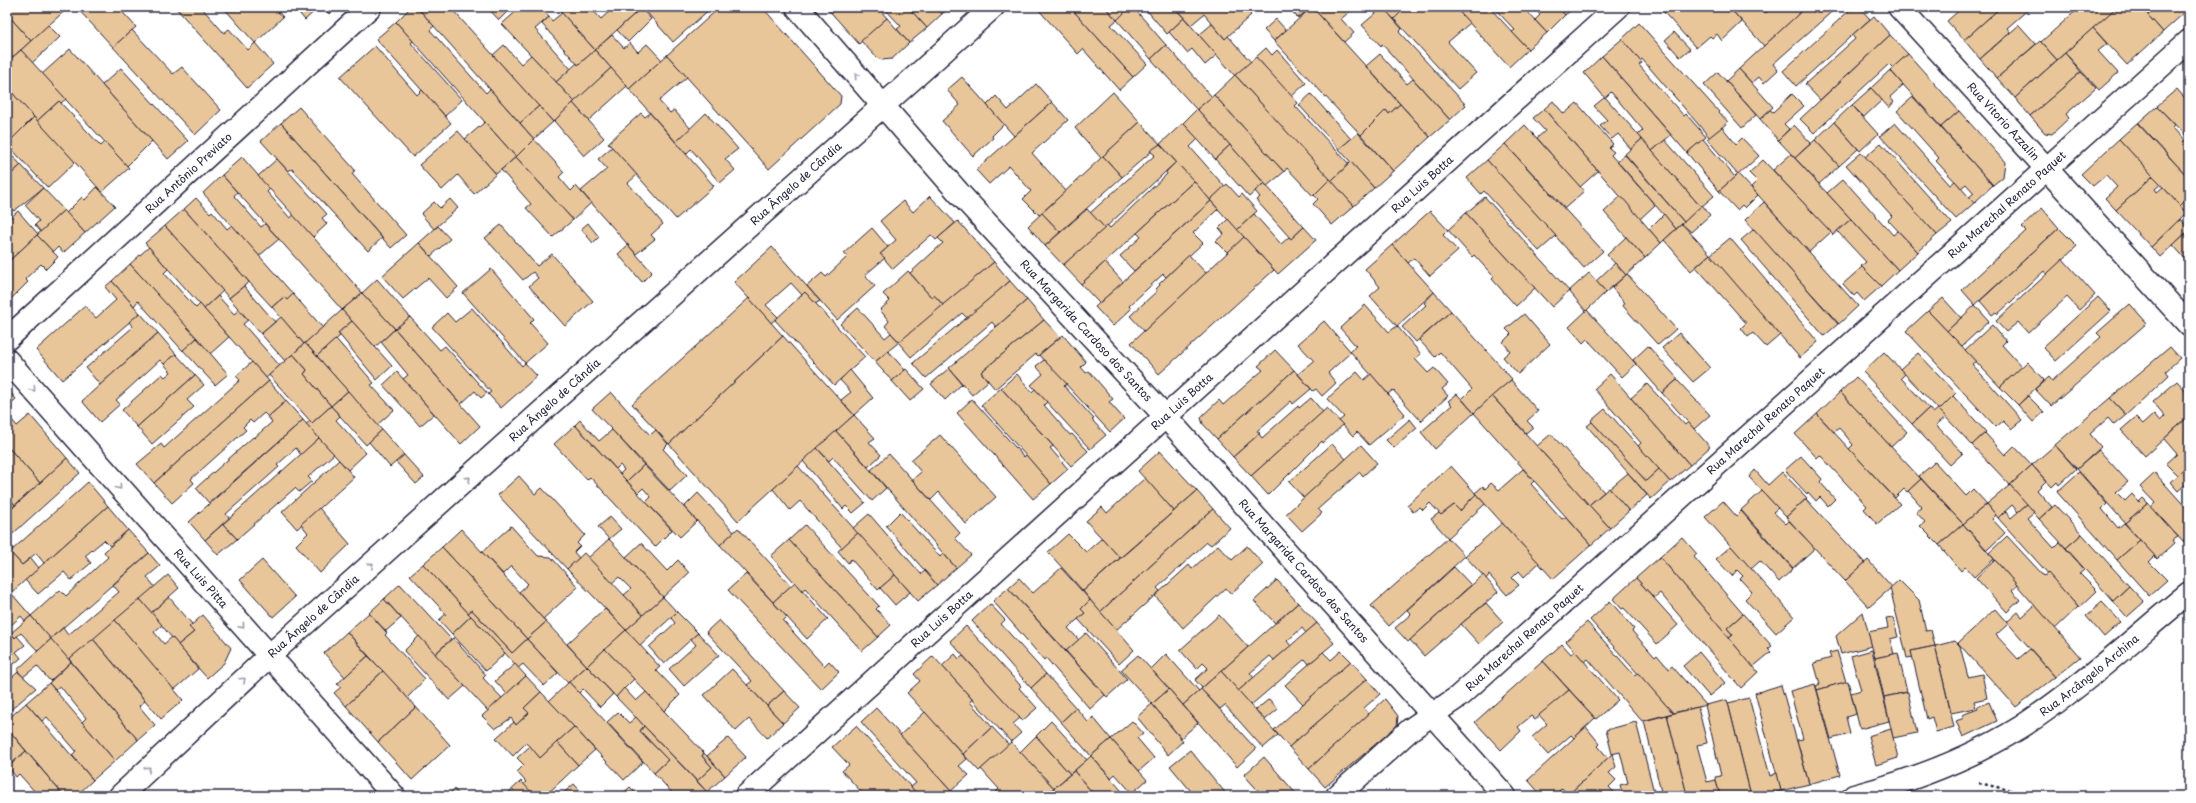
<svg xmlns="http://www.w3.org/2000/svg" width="2196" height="803" font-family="'Playpen Sans',sans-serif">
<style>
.building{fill:#e9c59a;stroke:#22223b}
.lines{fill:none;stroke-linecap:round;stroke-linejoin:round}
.minor-casing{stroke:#22223b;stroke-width:25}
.path{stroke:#22223b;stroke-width:2.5;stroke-dasharray:3 3;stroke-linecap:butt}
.minor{stroke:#fff;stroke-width:22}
.oneway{stroke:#9c9ca7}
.labels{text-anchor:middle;stroke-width:4;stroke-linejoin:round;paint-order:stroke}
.street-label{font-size:11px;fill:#22223b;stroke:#fff}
</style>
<rect width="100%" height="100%" fill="#fff"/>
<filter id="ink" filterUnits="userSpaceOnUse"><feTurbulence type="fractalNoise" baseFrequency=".025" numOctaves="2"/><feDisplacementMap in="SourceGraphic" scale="8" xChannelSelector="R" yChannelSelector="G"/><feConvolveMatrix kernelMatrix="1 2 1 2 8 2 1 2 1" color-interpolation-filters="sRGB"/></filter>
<g filter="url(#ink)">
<g class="building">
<path d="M7 7H69L31 41 7 14Z"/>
<path d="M76 7H118L136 27 113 47Z"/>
<path d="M175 7H201L224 33 229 29 248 50 255 43 273 64 247 88Z"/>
<path d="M223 7H241L243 9 246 7H274L283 17 255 43Z"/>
<path d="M294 7H319L305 20Z"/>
<path d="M323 7H337L329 14Z"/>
<path d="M411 7H417L434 26 430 30 486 93 490 89 534 139 516 157 396 22Z"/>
<path d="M417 7H450L539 106 520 123Z"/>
<path d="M487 7H512L499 20Z"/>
<path d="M521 7H540L549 17 535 29 571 69 556 82 502 24Z"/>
<path d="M564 7H590L601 19 614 7H642L595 50 560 11Z"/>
<path d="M642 7H712L673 42Z"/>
<path d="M720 7H762L841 96 840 104 769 169 667 55Z"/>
<path d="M826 7H877L887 18 859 44Z"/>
<path d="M883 7H908L927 28 909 43 897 29 901 26Z"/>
<path d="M908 7H936L942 14 927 28Z"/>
<path d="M936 7H950L942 14Z"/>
<path d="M1039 7H1070L1133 77 1119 90 1083 49 1078 54 1037 8Z"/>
<path d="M1070 7H1105L1117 20 1111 25 1147 64 1133 77Z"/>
<path d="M1105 7H1130L1117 20Z"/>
<path d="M1130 7H1133L1166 45 1151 59 1117 20Z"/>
<path d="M1144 7H1174L1184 18 1167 34Z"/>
<path d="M1174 7H1244L1251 15 1225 39 1204 14 1191 25Z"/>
<path d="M1288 7H1312L1298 18Z"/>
<path d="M1312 7H1355L1341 19 1354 33 1344 42Z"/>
<path d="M1312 7 1400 104 1389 114 1386 110 1361 135 1274 41Z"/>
<path d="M1382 7H1406L1394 19Z"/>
<path d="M1383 7 1402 29 1399 32 1466 105 1450 120 1382 44 1381 46 1362 25Z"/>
<path d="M1406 7H1455L1470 23 1448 42 1476 73 1458 89 1394 19Z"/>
<path d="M1455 7H1489L1528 49 1509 67Z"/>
<path d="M1493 7H1523L1547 33 1528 49 1512 32 1515 30Z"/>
<path d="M1533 7H1558L1565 15 1547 33 1535 20 1540 15Z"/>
<path d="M1558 7H1575L1565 15Z"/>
<path d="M1659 7H1721L1725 11 1729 7 1742 22 1722 41 1717 34 1712 38 1710 36 1696 48Z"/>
<path d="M1729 7H1760L1766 13 1771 8 1770 7H1797L1801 12 1764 46Z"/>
<path d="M1797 7H1806L1801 12Z"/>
<path d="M1806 7H1837L1773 64 1778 70 1764 83 1759 77 1752 83 1739 69Z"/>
<path d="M1853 7H1859L1870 19 1796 86 1783 71Z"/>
<path d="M1963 7H2001L1964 40 1947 21Z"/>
<path d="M2001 7H2031L2007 28 2010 32 1980 59 1964 40Z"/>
<path d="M2064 7H2072L2068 11Z"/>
<path d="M2080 7H2113L2115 9 2057 60 2041 42Z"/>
<path d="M2117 7H2141L2163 32 2127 65 2093 28Z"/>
<path d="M2156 7H2180L2185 12 2163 32 2148 15Z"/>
<path d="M641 8 651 19 628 42 617 30Z"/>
<path d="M562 13 595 50 578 65 542 24 549 17 552 21Z"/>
<path d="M7 14 31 41 7 62Z"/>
<path d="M1874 16 1890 35 1820 100 1805 84 1855 39 1852 35Z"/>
<path d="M887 18 909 43 892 59 882 60 877 58 861 41Z"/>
<path d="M1184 18 1217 55 1205 65 1192 49 1187 53 1169 32Z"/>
<path d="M1276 19 1286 30 1274 41 1264 30Z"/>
<path d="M396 22 413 41 411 43 462 100 445 116 376 39Z"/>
<path d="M1639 23 1728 122 1710 138 1642 59 1640 61 1622 39Z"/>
<path d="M1212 24 1225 39 1228 36 1251 62 1235 76 1199 35Z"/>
<path d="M48 25 60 37 32 63 21 50Z"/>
<path d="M2019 25 2036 44 1997 78 1980 59Z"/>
<path d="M2093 28 2107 44 2098 51 2118 73 2099 90 2065 53Z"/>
<path d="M132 30 173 74 182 67 221 110 195 135 113 47Z"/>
<path d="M1674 32 1690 49 1680 57 1665 40Z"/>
<path d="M612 35 624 48 630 43 638 52 647 44 662 60 629 89 595 50Z"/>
<path d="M1890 35 1908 54 1893 68 1889 64 1814 133 1800 119Z"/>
<path d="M1622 39 1642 63 1639 65 1684 116 1686 114 1706 137 1687 153 1602 56Z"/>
<path d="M2040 41 2057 60 2015 98 1997 78Z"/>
<path d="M504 45 521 64 531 55 575 102 553 122 493 55Z"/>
<path d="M1166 45 1212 97 1197 110 1151 59Z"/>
<path d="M375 46 417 95 422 90 451 123 413 157 340 77Z"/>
<path d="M1266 48 1272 55 1277 50 1306 83 1291 97 1256 57Z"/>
<path d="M70 49 152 141 127 166 42 74Z"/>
<path d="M21 50 66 99 61 103 59 101 37 121 7 87V62Z"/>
<path d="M595 50 611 68 575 102 556 82 577 63 578 65Z"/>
<path d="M2065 53 2081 72 2030 116 2015 98Z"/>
<path d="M1380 54 1407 84 1413 79 1450 120 1430 137 1366 66Z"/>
<path d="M1908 54 1959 111 1941 127 1890 70Z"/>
<path d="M667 55 687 77 659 101 670 113 674 110 691 129 676 142 629 89Z"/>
<path d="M1602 56 1671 135 1652 151 1638 135 1643 130 1611 92 1605 98 1584 73Z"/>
<path d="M1256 57 1298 103 1295 106 1349 164 1331 181 1235 75Z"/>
<path d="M121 68 188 141 168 159 102 85Z"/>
<path d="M611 68 627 86 588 121 573 103Z"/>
<path d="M1739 69 1773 107 1760 119 1726 81Z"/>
<path d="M1890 70 1903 85 1890 97 1894 102 1889 108 1871 88Z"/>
<path d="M1718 72 1756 115 1742 128 1704 85Z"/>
<path d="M2081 72 2096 88 2066 114 2069 118 2052 134 2045 133 2030 116Z"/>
<path d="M1235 75 1330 179 1313 196 1287 168 1284 172 1214 95Z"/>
<path d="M962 77 1004 124 992 136 993 138 973 156 942 121 960 105 947 90Z"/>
<path d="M1036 84 1052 102 1014 136 987 105 996 96 1008 110Z"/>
<path d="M7 87 34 117 7 144Z"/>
<path d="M1871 88 1882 100 1864 117 1852 105Z"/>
<path d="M2177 89 2189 103V139L2157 106Z"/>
<path d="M1113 92 1140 122 1101 158 1075 128Z"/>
<path d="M1311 94 1351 139 1339 149 1299 105Z"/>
<path d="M1792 94 1804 106 1784 124 1789 129 1778 140 1760 119 1770 110 1773 112Z"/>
<path d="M1214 95 1284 172 1267 186 1197 109Z"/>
<path d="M1605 97 1642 139 1631 149 1618 134 1612 139 1600 126 1607 120 1594 106Z"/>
<path d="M1913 97 1993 185 1974 203 1969 197 1974 193 1966 184 1961 188 1936 161 1939 158 1897 111Z"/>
<path d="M59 101 101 146 105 142 129 168 102 192 37 121Z"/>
<path d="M1553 101 1564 114 1577 103 1613 144 1609 148 1614 152 1611 155 1655 205 1640 219 1544 109Z"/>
<path d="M1052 102 1068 120 1032 153 1066 191 1039 215 1023 199 1031 191 1009 166 989 184 976 170Z"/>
<path d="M573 103 604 138 584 156 554 121Z"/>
<path d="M1400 104 1430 137 1393 171 1361 135 1386 110 1389 114Z"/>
<path d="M1852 105 1878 134 1860 151 1834 122Z"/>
<path d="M539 106 553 122 534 139 520 123Z"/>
<path d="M2157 106 2175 125 2172 127 2189 145V178L2138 123Z"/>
<path d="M299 107 355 170 352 174 406 235 391 248 281 123Z"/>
<path d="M1197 109 1230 145 1215 159 1183 123Z"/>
<path d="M1544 109 1598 171 1580 187 1537 138 1545 131 1533 118Z"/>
<path d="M1959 111 2005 162 2003 177 1993 185 1941 127Z"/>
<path d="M641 113 645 117 650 113 714 186 676 219 608 143Z"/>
<path d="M706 113 738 149 725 159 735 170 720 183 691 149 686 154 676 142Z"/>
<path d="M34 117 75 162 48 188 7 144Z"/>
<path d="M485 122 516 157 496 174 465 139Z"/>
<path d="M1140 122 1160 144 1122 177 1103 156Z"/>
<path d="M1834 122 1858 149 1839 166 1815 140Z"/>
<path d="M281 123 382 238 368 251 292 169 288 171 261 141Z"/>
<path d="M1183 123 1198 139 1190 147 1225 187 1210 200 1160 144Z"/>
<path d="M1895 123 1950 185 1955 181 1974 203 1956 219 1880 136Z"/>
<path d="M2137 123 2189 178V197L2180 206 2119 139Z"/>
<path d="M1525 125 1584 191 1565 208 1505 144Z"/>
<path d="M1794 125 1811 143 1795 158 1778 140Z"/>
<path d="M1722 127 1736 144 1742 138 1759 156 1738 175 1707 139Z"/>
<path d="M458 131 496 174 474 194 458 175 442 190 419 165Z"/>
<path d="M1358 133 1393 171 1374 188 1339 149Z"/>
<path d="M534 139 564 172 559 177 571 191 576 186 591 203 573 220 516 157Z"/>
<path d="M1642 139 1701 207 1684 222 1625 154Z"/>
<path d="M1703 139 1735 177 1719 191 1687 153Z"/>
<path d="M2119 139 2153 176 2116 210 2105 198 2117 187 2106 175 2093 186 2081 174Z"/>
<path d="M1665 140 1714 196 1701 207 1652 151Z"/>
<path d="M1815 140 1839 166 1819 184 1795 158Z"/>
<path d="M1881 143 1952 223 1937 235 1865 157Z"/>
<path d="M1160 144 1176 162 1105 228 1090 213 1155 155 1150 151Z"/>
<path d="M1505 144 1603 251 1584 268 1487 160Z"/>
<path d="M1230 145 1264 183 1249 197 1215 159Z"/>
<path d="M612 147 637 175 628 183 663 224 651 235 655 239 636 254 581 191 607 169 598 159Z"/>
<path d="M7 150 21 165 7 178Z"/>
<path d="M1861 152 1937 235 1918 252 1888 220 1892 216 1846 165Z"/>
<path d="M1791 154 1851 219 1833 235 1773 170Z"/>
<path d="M1625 155 1684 222 1676 229 1617 161Z"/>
<path d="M1103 156 1122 177 1060 232 1042 213Z"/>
<path d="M242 157 270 189 267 192 290 218 294 215 362 293 342 310 222 175Z"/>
<path d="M516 157 573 220 553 237 526 208 531 204 501 170Z"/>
<path d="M277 159 327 214 322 218 327 224 313 237 258 176Z"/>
<path d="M1487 160 1556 236 1539 251 1484 191 1481 194 1467 178Z"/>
<path d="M1763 160 1831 232 1809 252 1751 187 1757 181 1749 173Z"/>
<path d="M1176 162 1194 181 1081 284 1063 265 1107 225 1110 228 1167 174 1166 172Z"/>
<path d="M1351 162 1374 188 1354 206 1331 181Z"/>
<path d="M21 165 43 188 14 211 12 209 10 210 7 208V178Z"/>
<path d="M1738 174 1758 195 1745 208 1742 205 1737 210 1719 191Z"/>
<path d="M222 175 237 192 234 196 261 227 265 224 279 239 259 256 203 193Z"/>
<path d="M2153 176 2161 184 2155 189 2157 192 2163 187 2186 213 2151 247 2116 210Z"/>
<path d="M1330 179 1354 206 1332 225 1313 204 1318 199 1314 195Z"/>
<path d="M1843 179 1893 235 1898 231 1918 252 1898 270 1827 193Z"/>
<path d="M1194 181 1211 201 1134 271 1120 256 1141 237 1137 233Z"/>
<path d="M1264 183 1304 227 1291 239 1256 200 1260 197 1255 191Z"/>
<path d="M1227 184 1239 197 1242 194 1257 211 1237 230 1210 200Z"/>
<path d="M97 187 115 206 85 233 66 213 82 197 85 200Z"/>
<path d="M43 188 64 210 41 232 35 225 39 221 25 205Z"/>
<path d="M930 196 955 223 936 240 931 235 893 269 880 254 896 240 880 221 903 201 913 212Z"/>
<path d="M1621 196 1661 243 1645 258 1604 212Z"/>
<path d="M1485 197 1569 291 1552 307 1466 213Z"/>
<path d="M2189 197V216L2180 206Z"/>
<path d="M196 198 210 213 212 211 227 229 232 225 293 294 287 300 284 297 272 307 249 282 184 209Z"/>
<path d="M450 199 458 208 434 229 421 214 434 202 440 208Z"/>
<path d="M1211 201 1218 209 1193 233 1203 243 1166 277 1163 274 1129 306 1131 309 1113 326 1095 307Z"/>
<path d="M1764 202 1858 306 1839 324 1745 220Z"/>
<path d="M1702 205 1710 215 1691 232 1682 224Z"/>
<path d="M2042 208 2059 228 1975 305 1962 290 2026 231 2022 227Z"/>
<path d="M184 209 249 282 229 298 165 226Z"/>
<path d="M1087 209 1105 228 1063 265 1045 246Z"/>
<path d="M64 210 85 233 63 253 58 247 53 252 37 235Z"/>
<path d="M18 211 38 234 7 263V229L9 227 7 221Z"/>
<path d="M1430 211 1448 230 1443 235 1458 251 1430 276 1414 258 1408 263 1392 245Z"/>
<path d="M7 212 11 217 7 221Z"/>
<path d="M1042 213 1060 232 1045 246 1028 226Z"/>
<path d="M1466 213 1535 288 1516 306 1492 279 1494 277 1474 255 1472 257 1448 230Z"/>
<path d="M1254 214 1281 244 1289 237 1291 239 1304 227 1316 240 1278 274 1237 230Z"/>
<path d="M1664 214 1676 229 1661 243 1649 229Z"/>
<path d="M1228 219 1244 237 1228 253 1216 241 1224 234 1219 228Z"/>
<path d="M1851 219 1898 270 1881 286 1861 266 1866 262 1837 231Z"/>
<path d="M2181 219 2189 230 2160 257 2151 247Z"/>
<path d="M958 221 994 262 943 305 934 295 932 298 910 273 943 243 938 238Z"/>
<path d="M588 223 599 237 593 243 581 229Z"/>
<path d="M1682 224 1710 254 1691 271 1664 240Z"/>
<path d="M501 225 537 266 552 254 593 301 565 326 529 286 538 278 533 272 523 280 485 238Z"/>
<path d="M165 226 223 291 204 309 145 243Z"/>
<path d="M438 226 450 239 431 256 419 243Z"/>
<path d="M872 228 888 247 880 254 885 258 865 275 875 286 837 320 807 286 822 273 826 277 847 257 844 253Z"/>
<path d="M2059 228 2077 246 2047 275 2044 271 1998 314 1996 312 1992 315 1980 301Z"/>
<path d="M1754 229 1838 324 1824 336 1741 240Z"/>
<path d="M2189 230V263L2173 245Z"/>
<path d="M37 235 58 257 46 269 41 264 25 279 28 282 7 303V263Z"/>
<path d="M1244 237 1274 270 1159 374 1131 343Z"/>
<path d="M1626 237 1645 258 1626 275 1607 255Z"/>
<path d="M1730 238 1818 342 1800 358 1710 255Z"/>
<path d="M419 243 458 287 446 298 428 278 403 299 382 276Z"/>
<path d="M628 245 652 272 642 282 618 254Z"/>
<path d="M1392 245 1434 292 1397 326 1370 296 1380 287 1365 269Z"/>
<path d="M149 247 168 269 164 273 196 308 200 304 229 337 210 354 130 264Z"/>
<path d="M772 247 820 301 815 304 805 292 802 295 791 283 766 305 778 317 771 323 734 282Z"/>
<path d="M1710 254 1780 335 1766 347 1753 333 1748 337 1741 328 1746 323 1696 267Z"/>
<path d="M1189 255 1206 273 1144 331 1130 316 1157 291 1156 289 1160 285 1159 284Z"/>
<path d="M2063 259 2095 295 2079 310 2067 297 2028 333 2018 322 2006 332 1996 321Z"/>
<path d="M994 262 1010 281 967 318 962 313 911 357 898 342Z"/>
<path d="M1105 262 1123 282 1099 303 1081 284Z"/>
<path d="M1615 263 1626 275 1606 292 1596 281Z"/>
<path d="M130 264 197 338 183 351 138 301 134 306 112 281Z"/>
<path d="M1862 267 1881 286 1864 301 1857 293 1854 296 1843 284Z"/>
<path d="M491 269 534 319 530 323 548 343 525 363 463 293Z"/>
<path d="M908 271 932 298 934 295 943 305 899 342 885 326 889 321 880 310 890 301 883 294Z"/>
<path d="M1589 273 1606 292 1586 311 1569 291Z"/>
<path d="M1627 274 1676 329 1658 345 1623 306 1625 303 1612 288Z"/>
<path d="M377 279 410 317 395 329 362 293Z"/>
<path d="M112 281 140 313 62 380 36 350 85 306 96 318 116 300 105 287Z"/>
<path d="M1010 281 1027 300 996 327 992 322 926 378 913 363Z"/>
<path d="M244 286 275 322 261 334 229 298Z"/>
<path d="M805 292 865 357 834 385 775 320Z"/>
<path d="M1434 292 1451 311 1416 342 1402 327 1426 305 1424 303Z"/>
<path d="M362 293 395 329 375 347 342 310Z"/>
<path d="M293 294 323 328 304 344 272 307 284 297 287 300Z"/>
<path d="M218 296 234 314 239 310 248 320 243 324 280 366 266 378 204 309Z"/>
<path d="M2098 297 2111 311 2056 361 2043 347Z"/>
<path d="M749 298 783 336 669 444 632 404Z"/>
<path d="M1943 298 1961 318 1947 331 1928 311Z"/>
<path d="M1027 300 1044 320 981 372 988 381 972 395 949 368Z"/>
<path d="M2130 304 2147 323 2051 406 2035 389 2049 377 2052 381 2101 337 2097 333Z"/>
<path d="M1365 305 1389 332 1397 326 1421 354 1415 359 1428 373 1434 368 1448 384 1442 389 1448 396 1421 421 1393 390 1388 394 1350 351 1356 346 1340 328Z"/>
<path d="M1975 305 1989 321 1962 346 1947 331Z"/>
<path d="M472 308 522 366 525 363 537 376 501 408 488 394 491 392 432 327 447 313 455 322Z"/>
<path d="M858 308 885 338 891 333 899 342 875 362 840 324Z"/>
<path d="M342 310 352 321 338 333 340 336 317 356 305 343Z"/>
<path d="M1587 310 1636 364 1622 377 1587 339 1583 343 1569 327Z"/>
<path d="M1451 311 1512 379 1474 413 1462 399 1472 389 1440 352 1435 357 1419 340Z"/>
<path d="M1928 311 1976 361 1972 364 2022 420 2011 429 2003 421 1996 427 1906 331Z"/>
<path d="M140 313 158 333 100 385 86 368 133 327 129 322Z"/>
<path d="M1524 314 1550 344 1518 374 1503 357 1510 351 1503 342 1511 334 1506 329Z"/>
<path d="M281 317 304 344 285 361 261 334Z"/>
<path d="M410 317 440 350 445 346 487 393 481 398 475 391 461 404 395 329Z"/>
<path d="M1044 320 1060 337 1038 356 1036 354 995 389 981 372Z"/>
<path d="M352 321 392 366 377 380 338 333Z"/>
<path d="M1324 321 1351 352 1328 373 1336 383 1322 396 1316 389 1313 391 1298 374 1314 361 1298 344Z"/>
<path d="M1992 325 2006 341 2002 345 2022 367 2000 387 1965 350Z"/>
<path d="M395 329 480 426 461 444 403 379 408 375 381 342Z"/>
<path d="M158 333 176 354 164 364 160 360 116 400 120 404 100 422 82 401Z"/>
<path d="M1679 333 1710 368 1693 382 1662 348Z"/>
<path d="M1063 335 1086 362 1081 367 1086 373 1089 371 1113 399 1109 402 1124 419 1110 432 1039 355Z"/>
<path d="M783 336 854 415 738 521 669 444Z"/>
<path d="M197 338 228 374 215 385 183 350Z"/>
<path d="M336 339 374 383 371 385 394 410 377 425 317 356Z"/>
<path d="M305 343 348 391 331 406 304 374 307 370 293 354Z"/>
<path d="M1648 346 1678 379 1662 393 1633 360Z"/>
<path d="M2170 347 2180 358 2166 371 2169 375 2126 415 2110 398Z"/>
<path d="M1275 350 1294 370 1217 439 1203 424 1201 418 1203 415 1219 400 1223 405 1263 370 1258 366Z"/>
<path d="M888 351 905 370 892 381 875 362Z"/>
<path d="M1884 352 1905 374 1901 378 1929 408 1912 424 1863 372Z"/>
<path d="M1918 353 1956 393 1939 410 1900 369Z"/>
<path d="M176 354 195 375 137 427 122 410 162 374 165 377 171 372 164 364Z"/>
<path d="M293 354 307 370 304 374 331 406 312 423 269 375Z"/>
<path d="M1044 360 1067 384 1064 386 1094 419 1092 420 1106 435 1090 449 1031 385 1043 374 1036 366Z"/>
<path d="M252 362 269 381 154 483 137 464 161 444 164 448 240 380 236 376Z"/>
<path d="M2027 362 2044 380 2018 405 2000 387Z"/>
<path d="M949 368 962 384 945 400 931 384Z"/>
<path d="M906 369 924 389 910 401 892 381Z"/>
<path d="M850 370 873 398 854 415 841 400 851 392 840 380Z"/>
<path d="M1294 370 1311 389 1293 404 1291 401 1257 431 1260 433 1233 457 1217 439Z"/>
<path d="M397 372 434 414 420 426 383 385Z"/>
<path d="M1357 372 1364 380 1371 374 1405 414 1369 445 1357 432 1353 436 1339 421 1344 417 1327 399Z"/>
<path d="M1017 374 1032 392 1035 389 1047 402 1044 405 1070 435 1072 434 1088 451 1071 466 1001 388Z"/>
<path d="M1610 374 1690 465 1670 482 1638 446 1641 443 1594 389Z"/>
<path d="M195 375 204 385 187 400 194 407 152 444 137 427Z"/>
<path d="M1856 377 1907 432 1891 447 1840 392Z"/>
<path d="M1511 380 1538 411 1527 421 1533 427 1526 433 1492 396Z"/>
<path d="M1677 380 1710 415 1694 429 1662 393Z"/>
<path d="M269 381 286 401 268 417 264 413 253 423 250 420 243 427 246 430 191 479 194 483 172 503 154 483Z"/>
<path d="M2177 381 2189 394V416L2145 456 2121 430 2136 417 2143 424 2154 414 2160 421 2165 416 2153 402Z"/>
<path d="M1647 384 1685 425 1688 422 1710 447 1690 465 1631 398Z"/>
<path d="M7 388 16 399 7 407Z"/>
<path d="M1001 388 1053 446 1050 448 1068 469 1051 484 981 405Z"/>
<path d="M348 391 382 430 366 445 331 406Z"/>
<path d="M611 392 650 435 656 430 668 444 663 449 687 475 670 491 592 409Z"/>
<path d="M1840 392 1921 479 1907 492 1904 489 1895 498 1849 449 1853 445 1847 437 1839 428 1834 432 1817 414Z"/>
<path d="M1457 394 1474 413 1435 449 1421 432 1452 405 1448 401Z"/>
<path d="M1492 396 1610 528 1591 545 1474 413Z"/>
<path d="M1953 396 1986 432 1972 445 1939 410Z"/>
<path d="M2028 396 2044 412 2033 422 2018 405Z"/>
<path d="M1311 398 1323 412 1251 476 1233 457 1259 434 1262 438 1298 406 1299 408Z"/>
<path d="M2110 398 2126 415 2114 425 2108 418 2090 434 2101 447 2077 469 2055 445Z"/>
<path d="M972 399 1024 457 1026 455 1051 484 1033 499 957 413Z"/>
<path d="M286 401 303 420 209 503 196 488 253 437 254 438 272 422 268 417Z"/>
<path d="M331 406 340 416 336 420 366 453 348 470 306 424 310 421 312 423Z"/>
<path d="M1327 408 1343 425 1323 443 1322 441 1268 495 1251 476Z"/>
<path d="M1929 408 1933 413 1938 409 1946 417 1936 425 1963 453 1950 465 1912 424Z"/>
<path d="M1605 409 1659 469 1646 481 1591 421Z"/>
<path d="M7 414 17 426 30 415 67 458 40 483 7 446Z"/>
<path d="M1817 414 1900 504 1877 524 1864 509 1867 506 1820 455 1817 458 1795 434Z"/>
<path d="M854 415 875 438 869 442 881 455 868 467 836 431Z"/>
<path d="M2189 416V465L2178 476 2166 464 2177 454 2164 439Z"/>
<path d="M1410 419 1417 428 1394 448 1386 440Z"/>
<path d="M303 420 319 438 301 455 296 448 277 465 279 467 226 514 229 518 205 540 189 522Z"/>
<path d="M580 420 599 441 612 430 644 465 627 481 620 474 624 470 620 465 616 469 575 425Z"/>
<path d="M1592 422 1646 481 1659 469 1670 482 1651 499 1587 426Z"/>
<path d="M575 425 672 530 655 547 590 477 587 480 554 444Z"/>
<path d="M382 430 404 455 390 467 369 442Z"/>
<path d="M836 431 886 488 872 501 833 457 829 461 817 448Z"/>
<path d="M1985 433 2005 455 2014 446 2032 465 2010 485 1972 445Z"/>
<path d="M1551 434 1604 492 1589 505 1537 446Z"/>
<path d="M940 435 996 497 966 524 939 492 931 500 912 480 921 472 911 460Z"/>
<path d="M319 438 334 454 308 477 312 481 299 492 295 488 237 539 223 524Z"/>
<path d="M1332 444 1346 459 1304 498 1289 482Z"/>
<path d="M1361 445 1377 463 1363 476 1360 472 1318 509 1322 513 1302 531 1286 514Z"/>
<path d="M2055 445 2076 469 2059 485 2057 482 2052 487 2032 465Z"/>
<path d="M7 446 40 483 15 505 7 495Z"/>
<path d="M817 448 865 503 853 513 846 506 843 509 803 461Z"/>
<path d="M2099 450 2128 482 2116 492 2125 501 2132 494 2139 502 2143 498 2148 503 2125 523 2077 469Z"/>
<path d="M1160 451 1197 491 1174 511 1138 471Z"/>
<path d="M889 454 960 533 955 538 971 555 956 568 871 470Z"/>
<path d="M404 455 424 477 416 484 396 462Z"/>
<path d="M1801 456 1822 479 1820 482 1835 499 1828 506 1820 497 1816 501 1808 492 1807 494 1785 470Z"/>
<path d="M67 458 80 473 7 539V513Z"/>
<path d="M339 460 354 477 297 529 282 512Z"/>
<path d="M1935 462 1966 496 1973 489 1987 504 1963 524 1919 476Z"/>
<path d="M644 465 697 521 680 537 646 502 651 497 643 488 638 493 627 481Z"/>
<path d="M2032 465 2046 481 2037 490 2052 507 2039 519 2010 485Z"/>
<path d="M2189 465V481L2178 491 2170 482Z"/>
<path d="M798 466 858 533 842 548 800 501 790 510 773 489Z"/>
<path d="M1451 466 1476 494 1460 511 1454 505 1441 515 1430 503 1423 510 1420 507 1413 512 1407 505Z"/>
<path d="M1523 469 1534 481 1531 484 1562 519 1566 517 1591 545 1553 579 1475 493 1483 486 1485 489 1491 483 1499 490Z"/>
<path d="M1755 470 1768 485 1782 472 1807 498 1786 517 1749 477Z"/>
<path d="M2079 472 2107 504 2102 509 2118 528 2124 523 2140 540 2117 560 2057 492Z"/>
<path d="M1628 473 1647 495 1629 511 1609 489Z"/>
<path d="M2155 473 2189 511V537L2183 542 2151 507 2155 503 2140 487Z"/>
<path d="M519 476 535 494 542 488 585 535 577 543 580 546 574 552 579 558 567 569 498 495Z"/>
<path d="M1145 478 1174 511 1120 558 1086 521 1102 507 1107 513Z"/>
<path d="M1921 479 1963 524 1939 545 1920 526 1925 522 1916 512 1922 507 1908 491Z"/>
<path d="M88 482 108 506 44 563 36 553 22 565 10 552Z"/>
<path d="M2010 485 2027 504 2018 512 2012 505 1998 518 1987 504Z"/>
<path d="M1609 488 1629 511 1610 528 1589 505Z"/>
<path d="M1197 491 1213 509 1100 612 1083 591Z"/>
<path d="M1762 491 1778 508 1773 512 1786 524 1789 521 1815 548 1793 568 1741 510Z"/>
<path d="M698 493 734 532 720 545 684 507Z"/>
<path d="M1476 494 1485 504 1448 538 1431 519 1439 513 1441 515 1454 505 1460 511Z"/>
<path d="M7 495 15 505 7 513Z"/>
<path d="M1806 499 1865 563 1845 581 1786 517Z"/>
<path d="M1723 501 1736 516 1741 511 1793 569 1779 582 1760 561 1751 569 1705 517Z"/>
<path d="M2148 503 2178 537 2173 540 2175 543 2157 559 2125 523Z"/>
<path d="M1987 504 1996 515 1992 519 2005 533 1987 550 1963 524Z"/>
<path d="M2027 504 2034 512 2027 518 2054 548 2060 542 2084 569 2079 573 2097 591 2079 608 1998 518 2005 511 2011 518Z"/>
<path d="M2055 505 2082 534 2066 548 2039 519Z"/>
<path d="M108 506 128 530 110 546 104 540 85 556 91 563 71 580 64 572 38 594 25 580Z"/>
<path d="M319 508 350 544 320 573 296 545 308 533 301 524Z"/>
<path d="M1213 509 1230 528 1211 545 1207 542 1157 588 1160 591 1116 630 1100 612Z"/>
<path d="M900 512 940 557 943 553 956 568 937 585 886 526Z"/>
<path d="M869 514 921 574 925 571 937 585 918 601 853 528Z"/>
<path d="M610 517 621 529 609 539 598 527Z"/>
<path d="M1502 523 1539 563 1524 577 1519 571 1512 578 1519 585 1507 595 1489 575 1486 579 1465 556Z"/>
<path d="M223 524 237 539 218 555 205 540Z"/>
<path d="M1963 524 1994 559 1974 577 1965 567 1961 571 1939 545Z"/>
<path d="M805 525 879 606 876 609 891 625 878 637 789 540Z"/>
<path d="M511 526 538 556 551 557 578 587 543 619 519 592 528 584 511 566 503 574 482 552Z"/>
<path d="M738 528 791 586 773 602 720 545Z"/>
<path d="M461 529 546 622 527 639 442 547Z"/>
<path d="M128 530 149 553 50 639 31 616 60 590 66 596 108 557 104 552Z"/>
<path d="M858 533 895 575 878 590 851 559 848 563 838 551Z"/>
<path d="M1068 534 1086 552 1102 538 1120 558 1083 591 1048 552Z"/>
<path d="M2082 534 2129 586 2113 601 2066 548Z"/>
<path d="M2007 536 2044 576 2048 573 2078 607 2055 629 1989 553Z"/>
<path d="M1682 537 1697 554 1694 557 1743 614 1727 628 1733 635 1729 638 1660 557Z"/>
<path d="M1448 538 1465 556 1389 626 1371 606Z"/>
<path d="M609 539 663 597 643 615 624 595 631 589 619 577 612 583 588 558Z"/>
<path d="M789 540 878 637 862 651 805 588 802 591 771 556Z"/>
<path d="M2140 540 2155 556 2149 562 2167 580 2149 596 2117 560Z"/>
<path d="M7 542 13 549 7 554Z"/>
<path d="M641 543 667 571 678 560 689 573 663 597 626 557Z"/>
<path d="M1218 545 1232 560 1247 546 1263 564 1231 594 1226 588 1183 628 1155 596 1189 565 1192 569Z"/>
<path d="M1731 546 1794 617 1776 633 1745 599 1752 592 1740 579 1743 576 1737 570 1732 576 1716 559Z"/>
<path d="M442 547 527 639 512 653 472 610 468 613 423 564Z"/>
<path d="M10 552 22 565 31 558 39 568 11 593 7 589V554Z"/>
<path d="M149 553 160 566 147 577 155 587 69 660 50 639 63 628 68 635 119 592 113 585Z"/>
<path d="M584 553 643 615 626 630 567 569Z"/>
<path d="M1660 557 1758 672 1741 688 1660 593 1654 598 1636 578Z"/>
<path d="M262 560 295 597 273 617 240 580Z"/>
<path d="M1868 560 1892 587 1869 607 1845 581Z"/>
<path d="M1995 560 2017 585 2012 591 2020 600 2007 612 1976 578Z"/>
<path d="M423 564 471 616 452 634 439 620 446 614 410 575Z"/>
<path d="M1454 567 1471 585 1408 642 1395 628 1411 614 1407 610Z"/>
<path d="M1061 568 1090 600 1081 609 1085 613 1068 628 1079 640 1066 651 1008 588 1019 578 1033 593Z"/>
<path d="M746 574 787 617 783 621 824 666 829 661 839 672 821 689 728 590Z"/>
<path d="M168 575 179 588 151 613 140 599Z"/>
<path d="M895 575 910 592 895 605 880 588Z"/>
<path d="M1483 575 1498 592 1424 656 1410 640Z"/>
<path d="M1636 578 1678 625 1657 644 1624 608 1622 609 1613 599Z"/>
<path d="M1277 580 1298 603 1275 623 1254 601Z"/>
<path d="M1899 580 1919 600 1926 631 1931 630 1935 646 1911 651 1913 657 1907 658 1890 588Z"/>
<path d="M795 582 828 619 807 639 773 602Z"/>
<path d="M400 584 451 639 435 654 384 599Z"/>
<path d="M2129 586 2144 602 2127 617 2113 601Z"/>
<path d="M1008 588 1105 695 1090 709 1046 658 1044 660 993 601Z"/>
<path d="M11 593 31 616 25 621 21 616 7 629V597Z"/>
<path d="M169 597 192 624 189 627 194 632 178 645 151 613Z"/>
<path d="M663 597 677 612 640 646 626 630Z"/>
<path d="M140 599 162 625 154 632 164 644 172 637 198 669 174 690 115 620Z"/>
<path d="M384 599 401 618 386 631 369 613Z"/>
<path d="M1090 600 1134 650 1119 664 1078 619 1085 613 1081 609Z"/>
<path d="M1610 601 1634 629 1632 631 1655 657 1657 655 1669 669 1672 666 1706 705 1673 713 1590 620Z"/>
<path d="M2102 602 2121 622 2104 637 2086 616Z"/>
<path d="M1298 603 1317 623 1306 633 1302 628 1287 641 1291 646 1274 660 1270 656 1250 673 1254 678 1238 691 1221 671Z"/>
<path d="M1486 603 1503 622 1479 644 1461 624Z"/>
<path d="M990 604 1005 620 1001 624 1046 674 1031 688 972 621Z"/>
<path d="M2035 605 2080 657 2055 677 2007 622 2018 612 2022 617Z"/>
<path d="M605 609 626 630 587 666 567 644Z"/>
<path d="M1995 609 2008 624 1996 635 2018 659 2030 649 2055 677 2016 707 1958 643Z"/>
<path d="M472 610 512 653 527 639 558 673 544 686 523 664 518 668 515 664 468 613Z"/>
<path d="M677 612 698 633 664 664 649 647 675 623 671 618Z"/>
<path d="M1863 612 1872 646 1841 654 1836 636Z"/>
<path d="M369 613 387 633 385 635 425 679 407 698 347 632Z"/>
<path d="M1743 614 1772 646 1768 649 1771 652 1753 667 1729 638 1733 635 1727 628Z"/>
<path d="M203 615 231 648 224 663 207 678 178 645 194 632 189 627Z"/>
<path d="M1219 615 1248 647 1202 688 1195 680 1208 668 1203 663 1197 669 1180 650Z"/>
<path d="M31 616 51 639 38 651 21 633 15 638 11 633Z"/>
<path d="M471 616 505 653 486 671 452 634Z"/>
<path d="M1893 618 1898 637 1890 639 1894 654 1875 658 1868 632 1888 628 1886 619Z"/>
<path d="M115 620 183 700 161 719 93 639Z"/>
<path d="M719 620 784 691 767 706 747 685 752 681 706 632Z"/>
<path d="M546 622 587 666 568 683 527 639Z"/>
<path d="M1587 622 1634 675 1638 673 1673 713 1642 721 1588 659 1584 662 1566 641Z"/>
<path d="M1317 623 1334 643 1309 664 1305 659 1251 705 1238 691Z"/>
<path d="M966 626 1021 686 1019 688 1037 708 1022 721 950 641Z"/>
<path d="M626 630 660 667 656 670 680 695 664 711 605 649Z"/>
<path d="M347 632 368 656 345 677 324 653Z"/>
<path d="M11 633 15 638 17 636 25 645 16 652 21 658 7 670V637Z"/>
<path d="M698 633 719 655 684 686 669 669 696 645 691 639Z"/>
<path d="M1086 633 1127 679 1107 697 1066 651Z"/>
<path d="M419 636 465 686 449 700 404 651Z"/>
<path d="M453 638 486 675 483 678 502 698 488 711 435 654Z"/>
<path d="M51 639 71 662 50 681 37 666 23 677 17 670Z"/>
<path d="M93 639 145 701 139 706 155 725 138 740 69 659Z"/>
<path d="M1955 641 1960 646 1968 677 1982 674 1987 698 1974 701 1976 708 1951 713 1935 646Z"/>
<path d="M1562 644 1571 654 1575 651 1618 700 1596 719 1543 661Z"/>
<path d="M1935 646 1954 727 1936 732 1932 717 1927 719 1911 651Z"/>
<path d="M605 649 634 679 616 697 587 666Z"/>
<path d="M1872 650 1889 721 1860 729 1851 693 1861 690 1851 656Z"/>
<path d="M1341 651 1351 661 1303 704 1285 685 1323 652 1331 660Z"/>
<path d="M1837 651 1846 682 1817 690 1816 686 1820 684 1814 663 1831 658 1829 653Z"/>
<path d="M1699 652 1725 683 1709 696 1683 666Z"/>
<path d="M1898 653 1907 692 1884 697 1875 658Z"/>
<path d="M955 654 959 659 963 656 1020 718 1013 724 1021 733 1011 742 942 666Z"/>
<path d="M1166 654 1199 691 1183 705 1151 669Z"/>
<path d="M1138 655 1169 689 1152 704 1121 670Z"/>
<path d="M368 656 383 671 346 706 334 693 341 687 337 684Z"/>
<path d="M933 656 972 699 970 702 992 727 963 754 907 693 920 681 914 674Z"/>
<path d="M1351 661 1367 679 1289 747 1274 730Z"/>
<path d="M1543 661 1569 690 1535 720 1531 716 1518 727 1521 731 1501 750 1475 722Z"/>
<path d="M71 662 138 740 115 761 82 722 86 718 60 686 55 690 49 683Z"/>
<path d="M515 664 526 676 507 694 495 681Z"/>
<path d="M587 666 613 694 600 707 583 689 579 693 569 682Z"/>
<path d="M732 669 783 723 767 738 749 719 736 731 704 695Z"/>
<path d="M383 671 416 707 378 742 346 706Z"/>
<path d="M1221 671 1278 735 1263 748 1225 705 1220 709 1201 689Z"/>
<path d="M18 672 36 688 7 713V682Z"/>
<path d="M1046 674 1076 708 1061 722 1031 688Z"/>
<path d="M526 676 541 692 524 708 529 713 516 725 511 718 495 729 482 716Z"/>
<path d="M1367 679 1380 694 1364 708 1369 714 1309 769 1289 747Z"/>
<path d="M1848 681 1856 714 1846 717 1850 734 1831 739 1817 690Z"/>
<path d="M569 682 643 762 624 780 549 701Z"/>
<path d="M49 683 115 761 93 780 72 755 76 751 47 717 42 721 26 703Z"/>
<path d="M1815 684 1840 775 1809 784 1797 740 1803 739 1790 691Z"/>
<path d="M1781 685 1809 784 1781 791 1755 693Z"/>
<path d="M624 688 636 701 646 692 704 753 702 756 712 767 697 781 616 697Z"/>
<path d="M1169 689 1198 723 1181 738 1152 704Z"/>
<path d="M1201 689 1256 749 1237 767 1183 705Z"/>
<path d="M1569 690 1595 718 1574 738 1571 735 1548 755 1532 737 1547 724 1539 715Z"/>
<path d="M784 691 800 708 783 723 767 706Z"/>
<path d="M541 692 574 727 540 758 526 743 513 756 496 738 514 722 516 725 529 713 524 708Z"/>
<path d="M1908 692 1917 733 1893 738 1884 697Z"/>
<path d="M1749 698 1770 776 1777 773 1781 791 1764 796H1751L1728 703Z"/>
<path d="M1269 699 1278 709 1265 720 1256 710Z"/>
<path d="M1385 699 1398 716 1397 726 1325 787 1309 769Z"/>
<path d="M1727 700 1728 703 1751 796H1720L1715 777 1721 776 1705 705Z"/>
<path d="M1989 702 1997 721 1963 737 1956 721 1964 718 1962 715 1978 709 1977 707Z"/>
<path d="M26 703 93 780 76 796H64L7 728V720Z"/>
<path d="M1152 704 1183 741 1168 755 1137 717Z"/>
<path d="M416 707 450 745 412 780 378 742Z"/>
<path d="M1698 707 1707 743 1697 745 1707 782 1716 780 1720 796H1687L1667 715Z"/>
<path d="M876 708 951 791 956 796H919L911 787 916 783 861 722Z"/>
<path d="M1076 708 1088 722 1093 717 1111 739 1091 756 1061 722Z"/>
<path d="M618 712 629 723 636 717 644 726 640 731 668 760 654 773 607 722Z"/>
<path d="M925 712 967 759 959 766 969 775 951 791 900 735Z"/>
<path d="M1667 715 1686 791 1662 796 1644 721Z"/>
<path d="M1051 721 1087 760 1070 774 1036 736Z"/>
<path d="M1132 721 1143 733 1137 738 1154 758 1139 771 1111 739Z"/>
<path d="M1636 722 1655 796H1623L1620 785 1628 783 1620 752 1612 754 1606 730Z"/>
<path d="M644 726 707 792 703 796H675L654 773 668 760 640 731Z"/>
<path d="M856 726 911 787 919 796H865L842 771 849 765 832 747Z"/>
<path d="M574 727 595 750 578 765 557 742Z"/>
<path d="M992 727 1009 745 979 771 963 754Z"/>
<path d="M1586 727 1600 744 1598 746 1608 758 1568 795 1562 788 1554 796H1542L1528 780Z"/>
<path d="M7 728 26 751 11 764 7 760Z"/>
<path d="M1891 729 1898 758 1876 765 1868 736Z"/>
<path d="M1036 736 1070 774 1054 788 1020 752Z"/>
<path d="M728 738 746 757 725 776 707 756Z"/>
<path d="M1111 739 1147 780 1132 793 1115 774 1111 778 1091 756Z"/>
<path d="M557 742 578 765 545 796H533L523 784 526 782 517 772 524 765 517 758 530 746 540 758Z"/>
<path d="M1011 742 1054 788 1045 796H1000L996 792 999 789 981 769Z"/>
<path d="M1190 750 1228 796H1195L1170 766Z"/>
<path d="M26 751 64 796H33L36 793 19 774 16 777 8 767Z"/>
<path d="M704 753 725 776 707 792 697 781 712 767 702 756Z"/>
<path d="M1612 754 1616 767 1609 773 1616 780 1609 787 1618 796H1567Z"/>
<path d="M1091 756 1121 790 1124 796H1095L1074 771Z"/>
<path d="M1264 757 1298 796H1263L1244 775Z"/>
<path d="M1074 771 1095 796H1059L1053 789Z"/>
<path d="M521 781 534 795 505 796Z"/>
<path d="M574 784 584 795 583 796H560Z"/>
<path d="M630 787 639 796H620Z"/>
<path d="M454 789 460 796H447Z"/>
<path d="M1053 789 1059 796H1045Z"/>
</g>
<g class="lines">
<g class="minor-casing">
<g id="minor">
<path id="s1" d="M797 7 959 193 1166 417 1505 796"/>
<path id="s2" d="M1899 7 2189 325"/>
<path id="s3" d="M7 339 370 7"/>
<path id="s4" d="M7 360 394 796"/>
<path id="s5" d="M120 796 269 656 993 7"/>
<path id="s6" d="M746 796 1618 7"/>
<path id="s7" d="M1337 796 1411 729 1458 697 2189 41"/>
<path id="s8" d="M1854 796C1911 781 1971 758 2021 727 2081 688 2134 638 2189 593"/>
</g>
</g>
<path class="path" d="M1979 783 2035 796"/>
<use href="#minor" class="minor"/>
</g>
<defs><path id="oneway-chevron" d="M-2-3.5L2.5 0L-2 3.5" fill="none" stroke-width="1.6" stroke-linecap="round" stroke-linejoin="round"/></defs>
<g class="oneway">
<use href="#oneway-chevron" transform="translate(857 76) rotate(-131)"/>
<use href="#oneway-chevron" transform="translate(33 389) rotate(49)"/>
<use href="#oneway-chevron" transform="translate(468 479) rotate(-42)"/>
<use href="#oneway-chevron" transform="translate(119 487) rotate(49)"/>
<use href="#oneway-chevron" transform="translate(371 565) rotate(-42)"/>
<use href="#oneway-chevron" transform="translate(242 626) rotate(49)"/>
<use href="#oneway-chevron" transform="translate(243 680) rotate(-43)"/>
<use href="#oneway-chevron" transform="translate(148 769) rotate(-43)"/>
</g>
</g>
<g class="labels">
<g class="street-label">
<text dy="4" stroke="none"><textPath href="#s2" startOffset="155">Rua Vitorio Azzalin</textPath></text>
<text dy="4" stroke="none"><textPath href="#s3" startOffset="246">Rua Antônio Previato</textPath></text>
<text dy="4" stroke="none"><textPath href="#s5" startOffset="912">Rua Ângelo de Cândia</textPath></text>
<text dy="4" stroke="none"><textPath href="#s6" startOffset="912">Rua Luis Botta</textPath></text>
<text dy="4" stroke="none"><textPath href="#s7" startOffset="894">Rua Marechal Renato Paquet</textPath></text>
<text dy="4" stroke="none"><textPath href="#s1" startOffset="434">Rua Margarida Cardoso dos Santos</textPath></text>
<text dy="4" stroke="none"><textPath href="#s5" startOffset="588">Rua Ângelo de Cândia</textPath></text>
<text dy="4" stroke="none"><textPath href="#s6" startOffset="588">Rua Luis Botta</textPath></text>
<text dy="4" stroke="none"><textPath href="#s7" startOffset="570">Rua Marechal Renato Paquet</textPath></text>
<text dy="4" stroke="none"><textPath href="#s1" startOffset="758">Rua Margarida Cardoso dos Santos</textPath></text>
<text dy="4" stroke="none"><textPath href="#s4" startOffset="292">Rua Luis Pitta</textPath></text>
<text dy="4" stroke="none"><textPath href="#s5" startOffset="264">Rua Ângelo de Cândia</textPath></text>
<text dy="4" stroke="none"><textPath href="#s6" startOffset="264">Rua Luis Botta</textPath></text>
<text dy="4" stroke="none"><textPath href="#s7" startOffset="246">Rua Marechal Renato Paquet</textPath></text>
<text dy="4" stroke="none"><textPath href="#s8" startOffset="267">Rua Arcângelo Archina</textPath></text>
</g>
</g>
<rect width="2196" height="803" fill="none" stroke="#fff" stroke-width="24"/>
<rect x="12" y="12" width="2172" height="779" fill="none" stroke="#22223b" stroke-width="1.5" filter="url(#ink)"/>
</svg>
